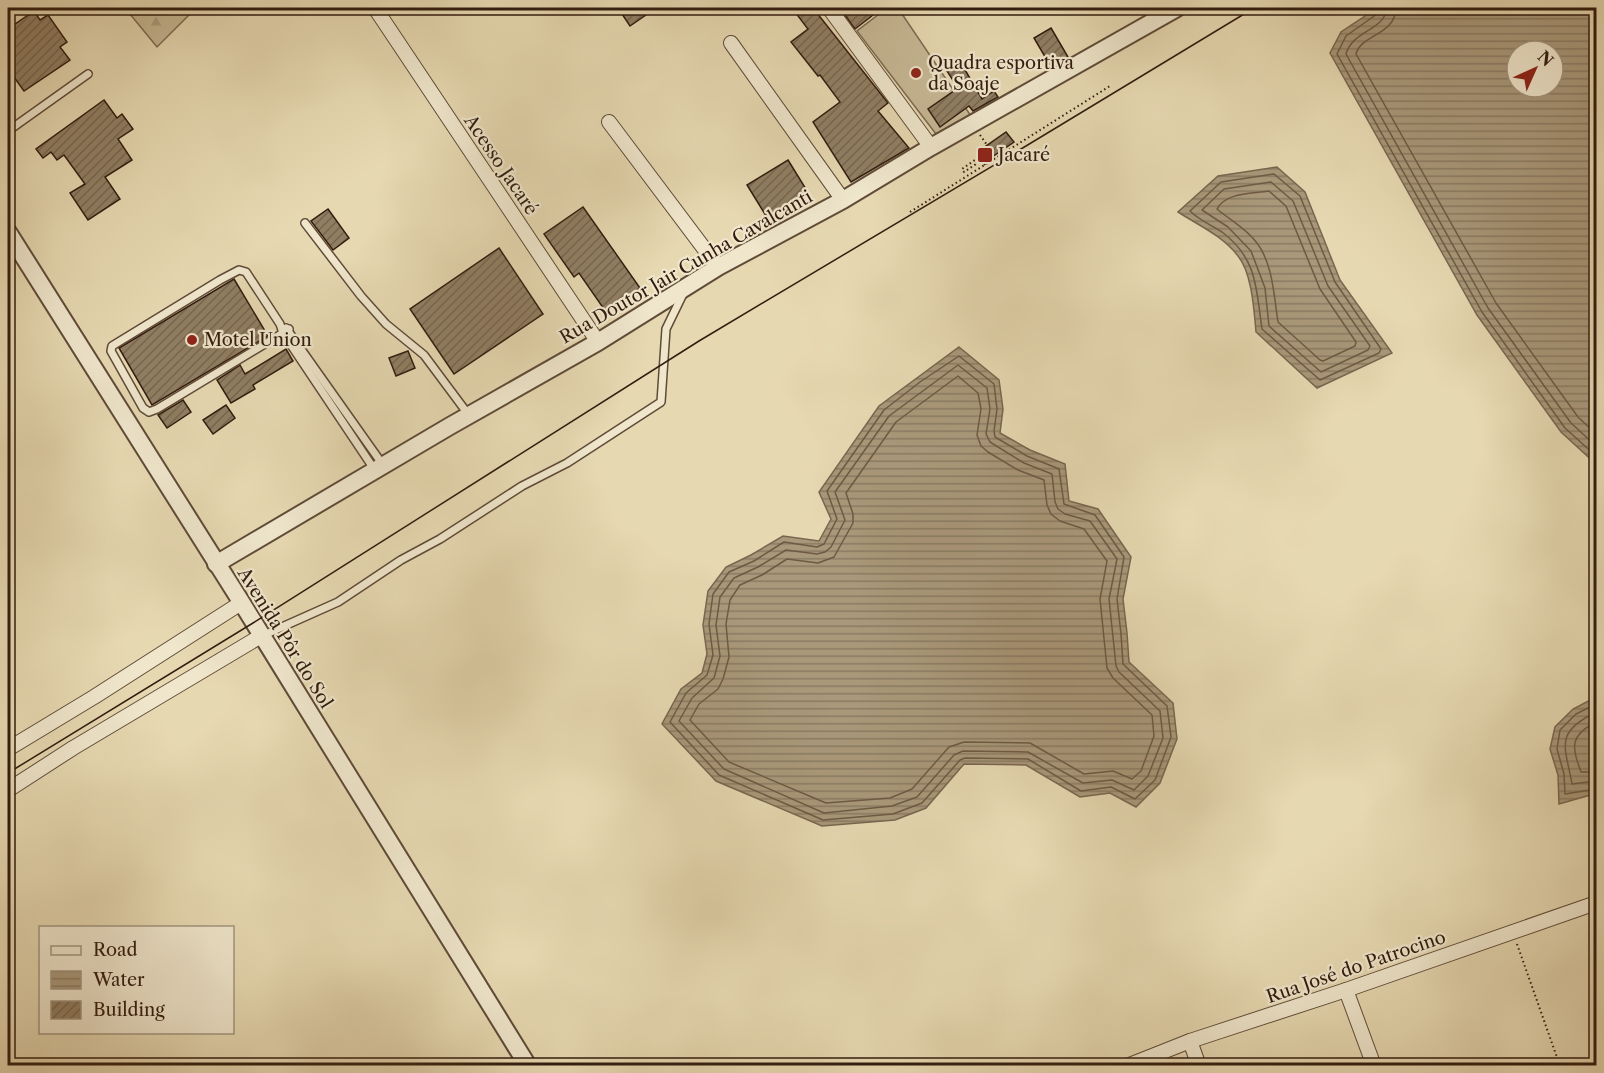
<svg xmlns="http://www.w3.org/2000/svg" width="1604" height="1073" font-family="'Libre Caslon Text',serif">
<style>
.forest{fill:url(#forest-firs);stroke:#7c6a52;stroke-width:1.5}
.garden{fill:#c7b895;stroke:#7c6a52;stroke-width:1.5}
.water{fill:url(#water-rules);stroke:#79664f;stroke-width:1.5;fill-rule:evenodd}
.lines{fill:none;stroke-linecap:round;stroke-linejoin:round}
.shore{stroke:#6e5a44;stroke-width:1.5}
.building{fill:url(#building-hatch);stroke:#321c0f;stroke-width:1.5}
.service-casing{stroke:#5f4b38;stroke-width:10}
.minor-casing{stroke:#5f4b38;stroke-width:16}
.tertiary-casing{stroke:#5f4b38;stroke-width:20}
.path{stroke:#321c0f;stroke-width:2;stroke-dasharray:1.5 3;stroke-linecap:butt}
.service{stroke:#efe6cc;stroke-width:7}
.minor{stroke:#efe6cc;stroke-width:14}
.tertiary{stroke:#efe6cc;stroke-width:16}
.tram{stroke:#321c0f;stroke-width:1.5}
.poi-dot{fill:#8f2418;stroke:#efe6cc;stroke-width:2}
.labels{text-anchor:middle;stroke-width:4.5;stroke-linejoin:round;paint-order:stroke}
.poi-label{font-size:18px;fill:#321c0f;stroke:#efe6cc;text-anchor:start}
.street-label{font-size:18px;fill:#321c0f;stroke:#efe6cc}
</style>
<defs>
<pattern id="forest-firs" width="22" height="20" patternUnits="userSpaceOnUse" patternTransform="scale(1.5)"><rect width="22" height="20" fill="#c7b895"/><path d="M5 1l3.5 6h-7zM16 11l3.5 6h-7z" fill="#ab9e7f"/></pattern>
<pattern id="water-rules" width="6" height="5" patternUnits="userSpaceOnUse" patternTransform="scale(1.5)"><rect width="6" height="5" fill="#a9987a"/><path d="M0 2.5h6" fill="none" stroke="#8a7b62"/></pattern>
<pattern id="building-hatch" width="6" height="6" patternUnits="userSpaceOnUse" patternTransform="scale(1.5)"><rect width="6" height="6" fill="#907e63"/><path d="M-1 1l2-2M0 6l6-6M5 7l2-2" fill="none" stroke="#766650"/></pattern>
</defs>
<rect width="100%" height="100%" fill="#e6d8b1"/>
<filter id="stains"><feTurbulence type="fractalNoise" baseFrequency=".00333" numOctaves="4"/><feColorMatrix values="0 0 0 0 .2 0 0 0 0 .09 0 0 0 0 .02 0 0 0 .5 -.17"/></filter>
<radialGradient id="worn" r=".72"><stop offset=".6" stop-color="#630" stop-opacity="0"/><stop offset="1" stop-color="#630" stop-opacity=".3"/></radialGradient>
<path class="forest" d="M125 8H196L157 47Z"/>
<path class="garden" d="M887 8H898L971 116 936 134 857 31Z"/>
<g class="water">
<path d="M1377 8H1596V464L1561 432 1477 315 1330 53 1341 32ZM1517 51H1553V87H1517Z"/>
<path d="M1277 167 1305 192 1340 280 1392 353 1317 388 1256 332C1254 310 1252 273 1238 256 1223 236 1198 225 1178 212L1218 176Z"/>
<path d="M959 347 999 380 1003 409 1000 433 1030 450 1065 464 1069 501 1098 509 1131 557 1123 599 1127 633 1129 662 1173 703 1177 739 1160 783 1136 807 1110 793 1080 797 1026 765 964 764 926 808 895 820 822 826 716 781 662 724 681 689 702 673 707 654 703 625 708 591 726 567 751 555 783 536 819 541 831 519 819 492 879 406Z"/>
<path d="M1596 697V798L1594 794 1559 804 1558 775 1550 749 1555 727 1573 709Z"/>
</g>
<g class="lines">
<g class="shore">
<path d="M1379 8 1377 14 1346 36 1337 54 1482 312 1565 428 1596 456"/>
<path d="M1387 8C1385 30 1352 31 1346 54L1488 308 1571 423 1596 446"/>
<path d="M1396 8C1395 36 1361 34 1356 54L1496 303 1578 417 1596 434"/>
<path d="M1274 174 1300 196 1335 282 1381 349 1379 353 1320 380 1262 329C1256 289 1258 259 1222 232 1211 225 1199 220 1190 211L1221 182Z"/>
<path d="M1271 182 1293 201 1328 286 1370 346 1368 350 1321 372 1269 326 1265 288 1251 251 1228 227 1202 210 1224 189Z"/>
<path d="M1269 191 1286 206 1320 289 1356 342 1355 346 1323 361 1320 360 1278 322C1274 297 1273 264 1257 243 1247 229 1230 220 1217 209 1226 192 1252 194 1269 191Z"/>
<path d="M959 356 994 384 997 409 994 431 995 437 1027 456 1059 469 1064 504 1095 515 1124 557 1117 599 1121 634 1123 664 1167 706 1171 737 1155 780 1135 799 1111 787 1081 791 1028 759 965 758 960 760 922 803 893 814 823 820 719 775 670 722 686 693 707 675 713 655 709 624 713 594 729 572 754 561 784 542 817 547 824 544 837 519 827 491 884 410 920 382Z"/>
<path d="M958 365 987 388 990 409 986 434 990 442 1024 463 1052 474 1055 502 1058 509 1065 514 1090 521 1117 559 1109 599 1116 666 1119 672 1160 711 1163 738 1148 776 1134 790 1112 780 1083 783 1028 752 963 751 954 755 917 797 892 806 824 813 724 769 679 721 692 698 714 678 720 656 716 625 720 597 734 578 758 567 786 550 817 554 825 552 831 547 845 520 835 492 889 416Z"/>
<path d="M958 376 978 393 981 409 977 435 981 446 988 452 1018 470 1044 480 1047 505 1051 514 1060 521 1084 529 1107 561 1100 599 1107 668 1113 678 1152 715 1154 736 1141 771 1132 779 1113 771 1084 774 1030 743 964 742 949 747 912 789 890 798 826 803 729 762 690 720 699 704 718 689 723 679 729 657 726 624 730 600 740 585 762 575 787 559 818 563 834 557 853 523V514L846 493 896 422Z"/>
<path d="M1596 704 1576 714 1560 730 1557 749 1564 774 1565 794 1596 789"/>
<path d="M1596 712C1554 733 1565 745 1572 784L1596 781"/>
<path d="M1596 722C1569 736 1572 747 1581 772H1596"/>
</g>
</g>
<g class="building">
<path d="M618 8H656L630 26Z"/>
<path d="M792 8H813L888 103 878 111 909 148 851 182 813 122 840 102 820 75 818 76 791 42 808 29Z"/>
<path d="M840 8H882L855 29Z"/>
<path d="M34 11 40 20 48 15 67 42 60 47 70 60 24 91 14 77 8 82V29Z"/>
<path d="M1051 28 1068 57 1051 67 1034 38Z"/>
<path d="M961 63 982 99 994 91 998 97 973 111 969 106 940 127 928 109 958 88 947 71Z"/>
<path d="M104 100 117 118 122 114 133 129 118 139 132 160 105 177 120 199 88 220 70 193 85 184 64 155 57 160 51 152 43 158 36 149Z"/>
<path d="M1006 132 1014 142 986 161 979 151Z"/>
<path d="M788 160 809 194 768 219 747 185Z"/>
<path d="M583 207 640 288 606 312 579 273 574 277 544 234Z"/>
<path d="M328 209 349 238 333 250 311 221Z"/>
<path d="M499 248 543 314 454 374 410 309Z"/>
<path d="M234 279 268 336 152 405 119 348Z"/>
<path d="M286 349 293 361 253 385 255 389 231 403 217 380 240 365 245 374Z"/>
<path d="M408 351 415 368 396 376 389 358Z"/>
<path d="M183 400 191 412 167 428 158 415Z"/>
<path d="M226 405 235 418 213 434 203 420Z"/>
</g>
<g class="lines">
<g class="service-casing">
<g id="service">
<path d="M8 131 88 74"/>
<path d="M305 223 361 296 386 324 424 355 468 414"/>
<path d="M286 328 383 465"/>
<path d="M289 329 283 333 157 409 149 412 143 408 111 351 112 346 220 280 239 270 246 272 280 324 283 333 374 469"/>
<path d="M264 635 338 602 401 560 440 539 522 486 567 463 661 402 666 329 683 294"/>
</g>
</g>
<g class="minor-casing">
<g id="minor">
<path d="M375 8 598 342"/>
<path d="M829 8 931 147"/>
<path d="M731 43 843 200"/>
<path d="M609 122 718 267"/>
<path d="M8 749 94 697 241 603"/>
<path d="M8 790 73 748 261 636"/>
<path d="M1346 990 1374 1066"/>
<path d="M1190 1041 1199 1066"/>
<path d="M1127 1066 1190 1041 1346 990 1596 903"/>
</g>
</g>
<g class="tertiary-casing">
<g id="tertiary">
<path d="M8 232 240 600 528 1066"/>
<path d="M216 564 450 426 598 342 718 267 843 200 931 147 1177 8"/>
</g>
</g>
<g class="path">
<path d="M980 135 987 145"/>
<path d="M982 155 962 169 964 172 982 160 985 165"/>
<path d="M910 212 1110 86"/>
<path d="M1517 944 1560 1066"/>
</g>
<use href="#service" class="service"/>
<use href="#minor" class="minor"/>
<use href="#tertiary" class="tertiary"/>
<path class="tram" d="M8 773 253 623 699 341 1026 146 1254 8"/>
</g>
<g class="poi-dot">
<circle cx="916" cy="73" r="6"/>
<rect x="977" y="147" width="16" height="16" rx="3"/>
<circle cx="192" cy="340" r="6"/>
</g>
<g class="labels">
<g class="poi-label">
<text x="928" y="69">Quadra esportiva<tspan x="928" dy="21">da Soaje</tspan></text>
<text x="998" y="161">Jacaré</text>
<text x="204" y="346">Motel Union</text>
</g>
<g class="street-label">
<text transform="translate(501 165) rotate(56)" y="6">Acesso Jacaré</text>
<text transform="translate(686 267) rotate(-30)" y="6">Rua Doutor Jair Cunha Cavalcanti</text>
<text transform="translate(285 638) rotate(58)" y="6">Avenida Pôr do Sol</text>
<text transform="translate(1356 967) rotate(-19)" y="6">Rua José do Patrocino</text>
</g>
</g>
<rect width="1604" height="1073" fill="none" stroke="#e6d8b1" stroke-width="30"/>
<rect x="9" y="9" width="1586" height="1055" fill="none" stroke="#321c0f" stroke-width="3"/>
<rect x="15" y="15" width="1574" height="1043" fill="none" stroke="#321c0f" stroke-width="1.5"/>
<rect x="39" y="926" width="195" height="108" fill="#efe6cc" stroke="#a39580" stroke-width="1.5"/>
<rect x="51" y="946" width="30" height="9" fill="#efe6cc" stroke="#a39580" stroke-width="1.5"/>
<text x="93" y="956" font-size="18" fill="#321c0f">Road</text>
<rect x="51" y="971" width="30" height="18" fill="url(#water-rules)" stroke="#a39580" stroke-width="1.5"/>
<text x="93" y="986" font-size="18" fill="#321c0f">Water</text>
<rect x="51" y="1001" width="30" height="18" fill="url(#building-hatch)" stroke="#a39580" stroke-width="1.5"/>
<text x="93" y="1016" font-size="18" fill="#321c0f">Building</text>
<g transform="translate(1535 69) rotate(45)"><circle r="28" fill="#efe6cc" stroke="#a39580" stroke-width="1.5"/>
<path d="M0-4.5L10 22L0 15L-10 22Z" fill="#8f2418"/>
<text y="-9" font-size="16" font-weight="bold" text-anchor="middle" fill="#321c0f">N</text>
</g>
<rect width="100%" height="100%" filter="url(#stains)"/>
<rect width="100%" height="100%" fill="url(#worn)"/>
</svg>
